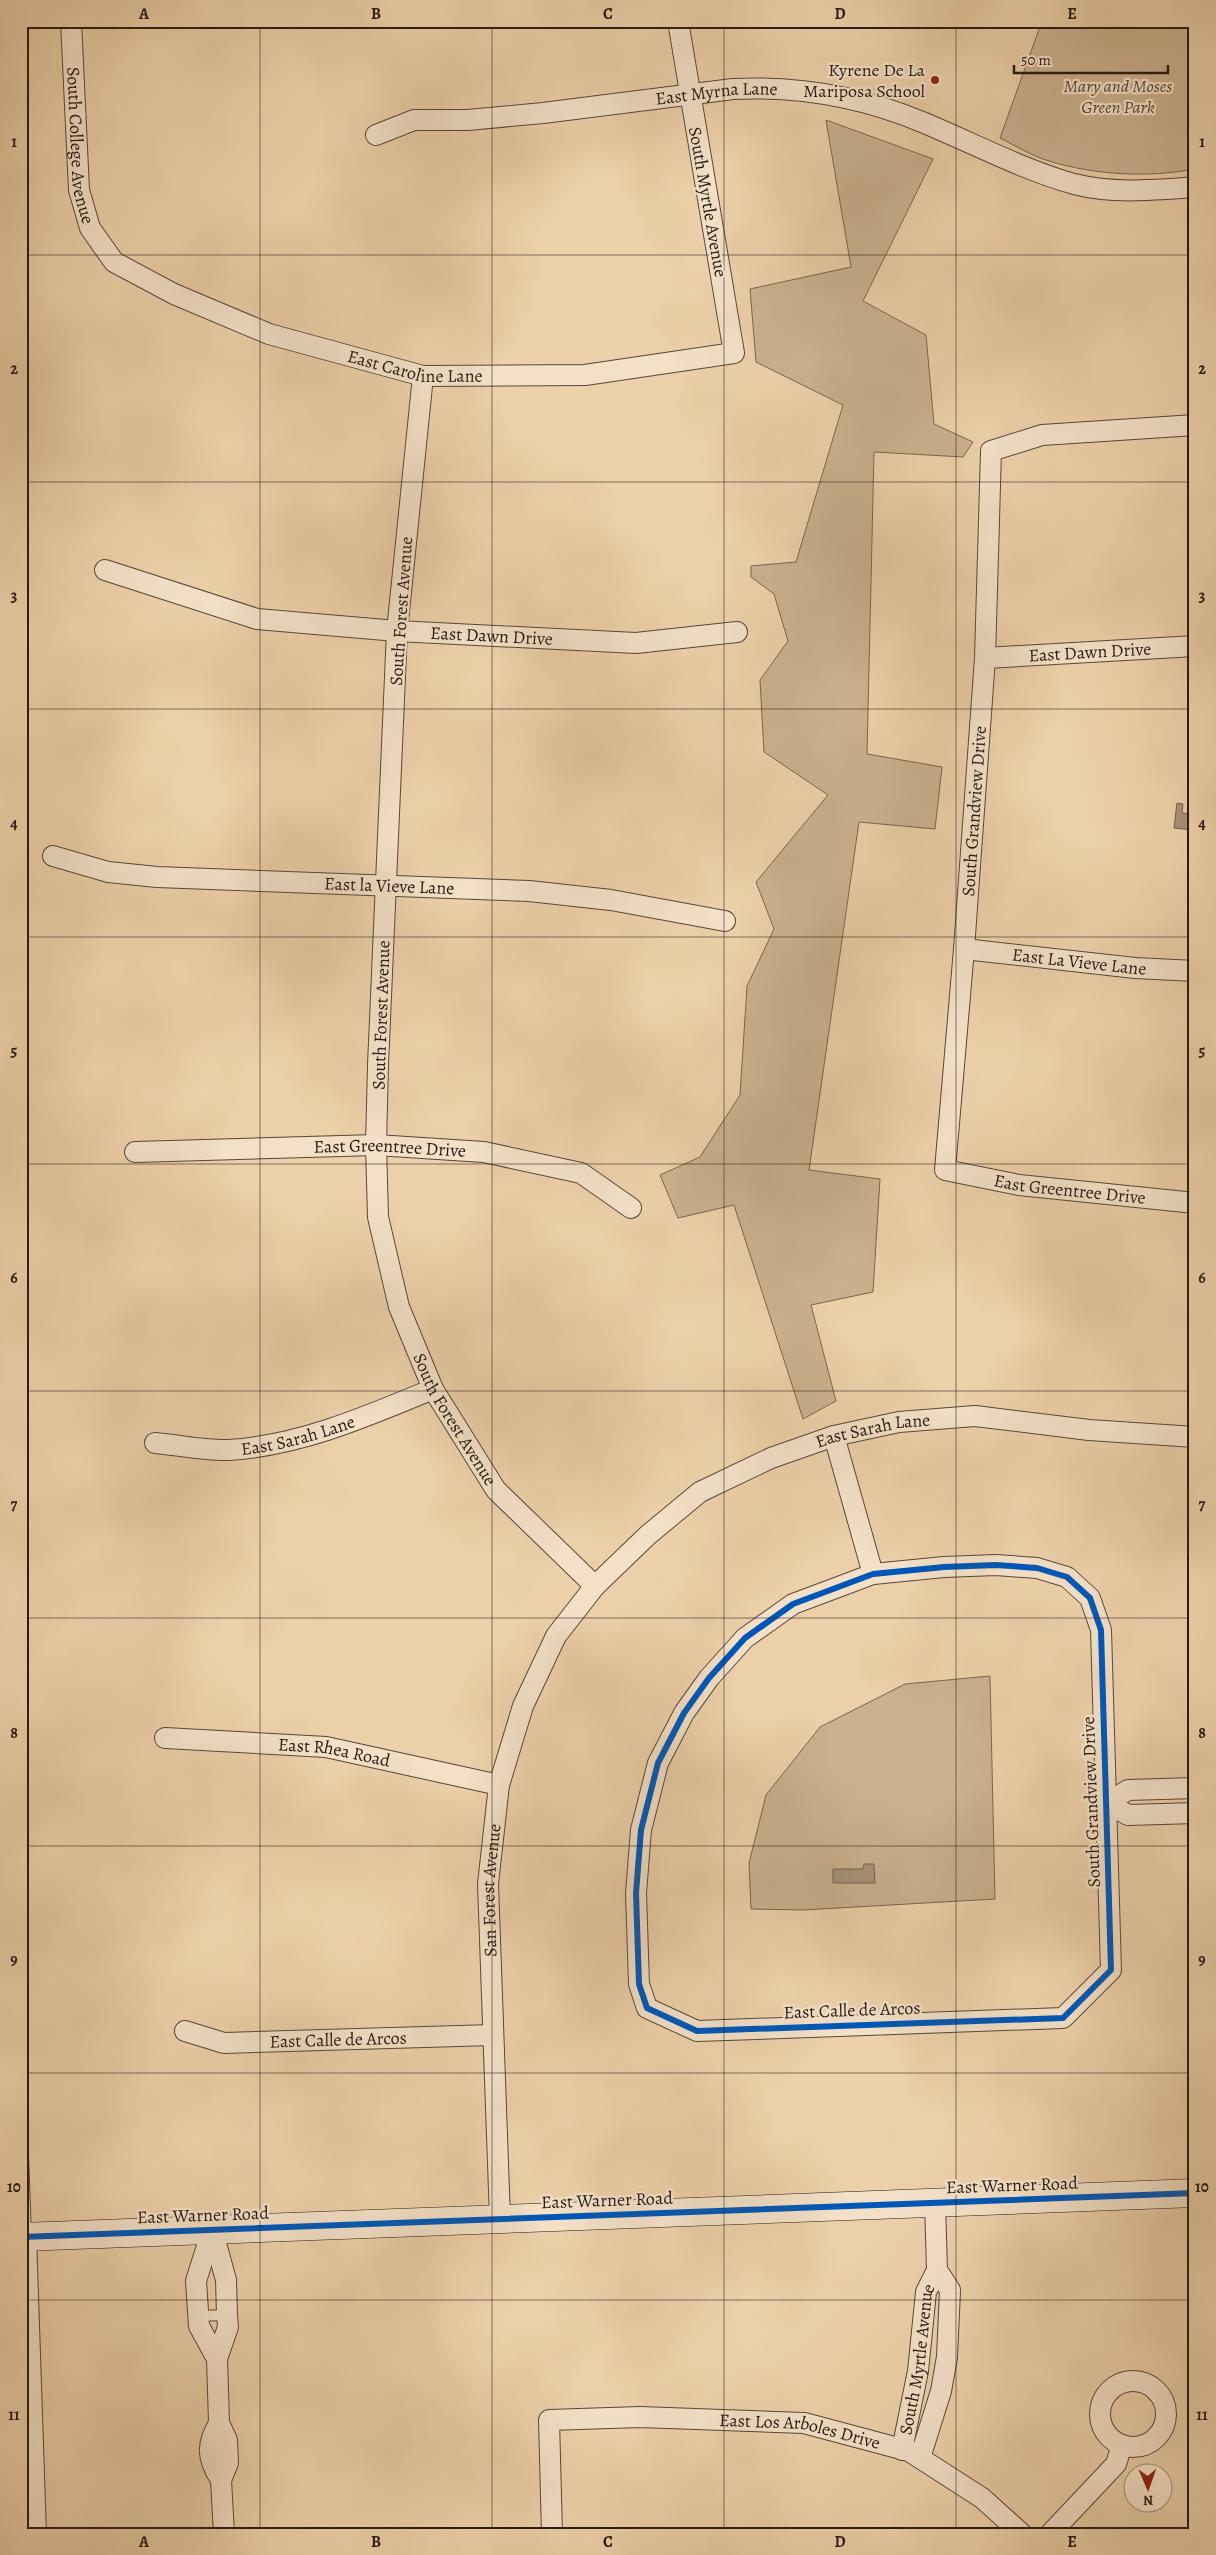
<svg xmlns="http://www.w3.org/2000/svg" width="1216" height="2555" font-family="Alegreya,serif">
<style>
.green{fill:#cbb190;stroke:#796652}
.water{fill:#a99277;stroke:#756250}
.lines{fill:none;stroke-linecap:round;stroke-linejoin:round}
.service-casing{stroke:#58483a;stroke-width:12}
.minor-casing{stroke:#58483a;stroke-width:22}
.secondary-casing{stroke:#271b15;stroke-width:29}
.service{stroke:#f3e0c7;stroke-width:10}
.minor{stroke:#f3e0c7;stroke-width:20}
.secondary{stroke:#f3e0c7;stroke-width:28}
.cycleway-casing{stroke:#f3e0c7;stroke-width:9}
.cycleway{stroke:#0057b8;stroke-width:6}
.grid{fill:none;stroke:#271b15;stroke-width:1;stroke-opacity:0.55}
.poi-dot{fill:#8f2418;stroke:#f3e0c7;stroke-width:2}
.labels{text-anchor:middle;stroke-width:4.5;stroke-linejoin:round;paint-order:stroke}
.poi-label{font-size:18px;fill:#271b15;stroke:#f3e0c7;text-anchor:end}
.park-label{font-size:18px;font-style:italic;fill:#58483a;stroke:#f3e0c7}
.street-label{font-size:18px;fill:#271b15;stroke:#f3e0c7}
.neatline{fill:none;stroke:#271b15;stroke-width:2}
.grid-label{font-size:16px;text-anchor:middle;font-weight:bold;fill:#271b15}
</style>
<rect width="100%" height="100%" fill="#ecd0a9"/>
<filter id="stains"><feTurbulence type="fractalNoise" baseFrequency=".004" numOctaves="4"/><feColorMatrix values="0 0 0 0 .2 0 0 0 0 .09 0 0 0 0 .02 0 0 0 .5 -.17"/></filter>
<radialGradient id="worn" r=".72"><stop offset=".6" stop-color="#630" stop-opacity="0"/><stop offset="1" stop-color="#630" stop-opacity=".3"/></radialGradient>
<g class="green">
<path d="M1042 21H1195V169C1147 178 1095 175 1049 161 1032 156 1016 146 1000 138Z"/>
<path d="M826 120 933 159 863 301 926 335 934 424 973 442 963 457 874 452 867 754 942 767 935 829 859 822 809 1170 880 1179 873 1292 811 1305 836 1401 803 1419 734 1205 678 1218 660 1175 700 1157 740 1095 747 986 774 929 756 882 828 795 764 752 760 680 788 641 774 594 751 577V566L796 562 843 405 756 362 750 289 851 267Z"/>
<path d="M990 1676 995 1899 803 1910 751 1909 749 1863 766 1795 820 1727 905 1684Z"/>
</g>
<g class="water">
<path d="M1193 800H1195L1193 830 1174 828 1177 803 1183 804 1182 813 1191 814Z"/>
<path d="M864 1864H874L875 1883H833V1869H863Z"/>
</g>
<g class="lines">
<g class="service-casing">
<g id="service">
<path d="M21 2103 26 2235"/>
<path d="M198 2316 227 2315"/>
</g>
</g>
<g class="minor-casing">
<g id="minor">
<path id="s1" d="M71 21 79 190 90 228 114 262 174 294 269 334 423 376 585 375 734 353 678 21"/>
<path id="s2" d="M376 135 414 120H468L543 113 733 89C798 86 862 97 922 122 973 143 1021 169 1074 184 1113 194 1154 190 1195 187"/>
<path id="s3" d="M423 376 397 631 378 1065 376 1145 378 1217 399 1307 433 1389 496 1490 595 1586"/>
<path id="s4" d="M1195 425 1042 435 991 451 985 658 964 949 945 1170 1019 1185 1195 1203"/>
<path id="s5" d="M105 570 257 619 397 631 636 643 737 632"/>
<path id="s6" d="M985 658 1195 646"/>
<path id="s7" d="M53 856 108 872 157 877 529 891 611 900 725 921"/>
<path id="s8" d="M964 949 1135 968 1195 971"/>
<path id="s9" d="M135 1152 376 1145 484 1152 581 1173 631 1208"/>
<path d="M834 1436 873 1574"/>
<path id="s10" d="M155 1443C179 1445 204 1451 228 1450 299 1446 368 1416 433 1389"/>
<path d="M996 1565 1037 1568 1067 1577 1090 1598 1101 1630 1111 1970 1063 2018 697 2031 647 2008 639 1984 636 1893 641 1830 658 1763 684 1713 709 1678 745 1638 793 1604 873 1574 944 1567Z"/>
<path id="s11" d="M165 1738 326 1747 499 1785"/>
<path d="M1195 1788 1128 1790 1107 1803 1128 1815 1195 1813"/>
<path id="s12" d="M185 2031 224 2043 493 2035"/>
<path id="s13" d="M500 2219 488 1884 499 1785 523 1706 556 1636 595 1586 648 1535 700 1492 771 1458 834 1436 899 1422 975 1416 1089 1430 1195 1437"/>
<path d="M212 2229 226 2280 227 2315 228 2327 217 2359 219 2423 227 2440 228 2463 221 2480C207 2459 206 2445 219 2423"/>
<path d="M212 2230 196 2281 199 2326 217 2359"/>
<path d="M26 2236 36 2534"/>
<circle cx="1133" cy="2414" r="33"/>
<path id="s14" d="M902 2450 918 2371 926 2292 937 2270 935 2203"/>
<path d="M920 2458 941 2391 947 2357 950 2290 937 2270"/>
<path d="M221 2480 224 2534"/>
<path id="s15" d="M552 2534 549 2420 640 2417 804 2423 909 2451 982 2498 1022 2534"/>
<path d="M1050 2534 1116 2464 1122 2445"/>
</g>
</g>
<g class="secondary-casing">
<path id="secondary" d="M21 2237 1195 2193"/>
</g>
<use href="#service" class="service"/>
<use href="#minor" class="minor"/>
<use href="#secondary" class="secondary"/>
<g class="cycleway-casing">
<g id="cycleway">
<path d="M996 1565 1037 1568 1067 1577 1090 1598 1101 1630 1111 1970 1063 2018 697 2031 647 2008 639 1984 636 1893 641 1830 658 1763 684 1713 709 1678 745 1638 793 1604 873 1574 944 1567Z"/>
<path d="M21 2237 1195 2193"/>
</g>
</g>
<use href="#cycleway" class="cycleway"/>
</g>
<path class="grid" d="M260 21V2534M492 21V2534M724 21V2534M956 21V2534M21 255H1195M21 482H1195M21 709H1195M21 937H1195M21 1164H1195M21 1391H1195M21 1618H1195M21 1846H1195M21 2073H1195M21 2300H1195"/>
<circle class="poi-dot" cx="935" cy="80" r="5"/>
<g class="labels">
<g class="poi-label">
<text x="925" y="76">Kyrene De La<tspan x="925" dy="21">Mariposa School</tspan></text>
</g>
<g class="park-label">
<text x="1118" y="92">Mary and Moses<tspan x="1118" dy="21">Green Park</tspan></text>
</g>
<g class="street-label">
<text dy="6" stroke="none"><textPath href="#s2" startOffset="345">East Myrna Lane</textPath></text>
<text dy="6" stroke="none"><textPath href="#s1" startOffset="125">South College Avenue</textPath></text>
<text transform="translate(708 202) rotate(80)" y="6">South Myrtle Avenue</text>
<text dy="6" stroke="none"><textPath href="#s1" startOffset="572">East Caroline Lane</textPath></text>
<text transform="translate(401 611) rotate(-86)" y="6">South Forest Avenue</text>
<text dy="6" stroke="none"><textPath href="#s5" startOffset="395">East Dawn Drive</textPath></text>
<text dy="6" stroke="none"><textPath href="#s6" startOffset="105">East Dawn Drive</textPath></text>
<text transform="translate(974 811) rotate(-86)" y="6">South Grandview Drive</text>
<text dy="6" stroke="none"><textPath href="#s7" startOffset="339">East la Vieve Lane</textPath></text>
<text dy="6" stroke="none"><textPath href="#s8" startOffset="116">East La Vieve Lane</textPath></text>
<text transform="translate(381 1015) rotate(-88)" y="6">South Forest Avenue</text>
<text dy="6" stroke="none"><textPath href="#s9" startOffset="255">East Greentree Drive</textPath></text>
<text dy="6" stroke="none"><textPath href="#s4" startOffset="1054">East Greentree Drive</textPath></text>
<text dy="6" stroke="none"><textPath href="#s3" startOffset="1061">South Forest Avenue</textPath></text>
<text dy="6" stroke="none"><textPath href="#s13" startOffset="984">East Sarah Lane</textPath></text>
<text dy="6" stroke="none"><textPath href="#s10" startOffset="145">East Sarah Lane</textPath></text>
<text dy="6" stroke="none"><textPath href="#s11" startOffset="170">East Rhea Road</textPath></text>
<text transform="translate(1091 1802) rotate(-92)" y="6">South Grandview Drive</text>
<text dy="6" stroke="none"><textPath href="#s13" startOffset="329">San Forest Avenue</textPath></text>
<text transform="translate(852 2010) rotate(-2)" y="6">East Calle de Arcos</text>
<text dy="6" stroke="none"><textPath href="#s12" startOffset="155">East Calle de Arcos</textPath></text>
<text transform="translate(1012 2185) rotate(-2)" y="6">East Warner Road</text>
<text transform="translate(607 2200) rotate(-2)" y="6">East Warner Road</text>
<text transform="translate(203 2215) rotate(-2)" y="6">East Warner Road</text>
<text dy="6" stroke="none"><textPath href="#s14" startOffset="92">South Myrtle Avenue</textPath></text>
<text dy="6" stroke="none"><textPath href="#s15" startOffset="366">East Los Arboles Drive</textPath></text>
</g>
</g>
<rect width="1216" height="2555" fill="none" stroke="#ecd0a9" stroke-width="55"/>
<g transform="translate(1148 2488) rotate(178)"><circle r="24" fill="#f3e0c7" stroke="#a19180"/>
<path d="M0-4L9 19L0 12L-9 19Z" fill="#8f2418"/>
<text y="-8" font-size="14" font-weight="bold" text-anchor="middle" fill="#271b15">N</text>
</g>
<path d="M1014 65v8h154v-8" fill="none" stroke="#271b15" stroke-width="2.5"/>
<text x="1021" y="65" font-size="15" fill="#271b15" stroke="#f3e0c7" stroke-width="4" paint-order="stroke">50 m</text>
<rect x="28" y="28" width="1160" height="2500" class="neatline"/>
<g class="grid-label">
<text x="144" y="19">A</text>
<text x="376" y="19">B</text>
<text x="608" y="19">C</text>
<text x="840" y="19">D</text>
<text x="1072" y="19">E</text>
<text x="14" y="147">1</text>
<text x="1202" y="147">1</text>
<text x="14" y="374">2</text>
<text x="1202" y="374">2</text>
<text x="14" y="601">3</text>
<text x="1202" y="601">3</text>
<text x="14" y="829">4</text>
<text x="1202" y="829">4</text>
<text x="14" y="1056">5</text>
<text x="1202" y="1056">5</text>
<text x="14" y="1283">6</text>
<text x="1202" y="1283">6</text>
<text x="14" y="1510">7</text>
<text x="1202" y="1510">7</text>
<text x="14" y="1738">8</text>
<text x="1202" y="1738">8</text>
<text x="14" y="1965">9</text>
<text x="1202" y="1965">9</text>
<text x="14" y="2192">10</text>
<text x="1202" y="2192">10</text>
<text x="14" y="2420">11</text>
<text x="1202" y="2420">11</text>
<text x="144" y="2547">A</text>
<text x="376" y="2547">B</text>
<text x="608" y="2547">C</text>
<text x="840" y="2547">D</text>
<text x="1072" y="2547">E</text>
</g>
<rect width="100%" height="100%" filter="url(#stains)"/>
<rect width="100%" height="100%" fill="url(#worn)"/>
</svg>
